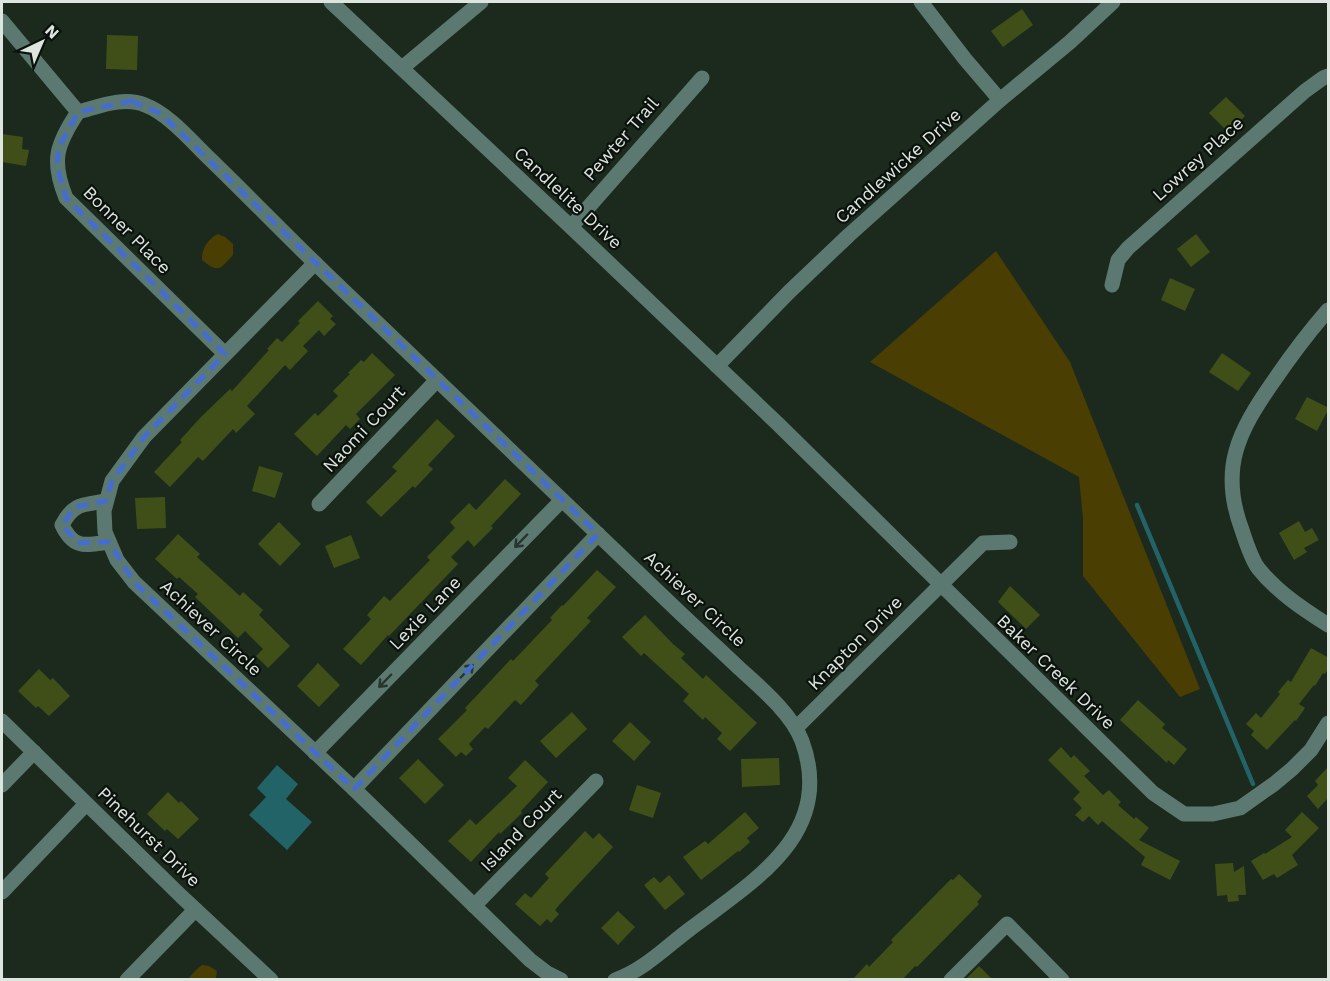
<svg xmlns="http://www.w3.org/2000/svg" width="1330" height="981" font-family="'Work Sans',sans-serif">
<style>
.green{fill:#4a3e02}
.water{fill:#226368}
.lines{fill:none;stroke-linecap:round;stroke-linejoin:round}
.stream{stroke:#226368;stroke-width:4.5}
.building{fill:#404f17}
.minor{stroke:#5b7971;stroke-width:15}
.oneway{stroke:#27352f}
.marked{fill:none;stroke:#436cd9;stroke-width:4.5;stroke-dasharray:12 8;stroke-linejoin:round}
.labels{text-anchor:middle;stroke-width:4.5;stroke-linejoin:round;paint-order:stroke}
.street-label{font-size:18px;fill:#dde6de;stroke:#0b110c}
</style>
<rect width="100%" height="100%" fill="#1c2a1e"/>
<g class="green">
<path d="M218 234 225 237 233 244V255C220 269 219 274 202 260 201 249 209 238 218 234Z"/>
<path d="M996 251 1070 362 1200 689 1180 697 1083 576V519L1079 477 870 362Z"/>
<path d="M202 965 209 966 217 971 216 978 214 979H188L195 971Z"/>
</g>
<path class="water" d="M277 765 298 784 286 799 312 822 287 850 249 815 266 797 257 788Z"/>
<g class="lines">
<path class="stream" d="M1137 505 1253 784"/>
</g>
<g class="building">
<path d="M1022 9 1033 25 1003 47 991 31Z"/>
<path d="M107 35 138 36 137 70 106 69Z"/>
<path d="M1226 97 1245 116 1228 132 1209 113Z"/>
<path d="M2 134 23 137 22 149 29 150 26 166 2 162Z"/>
<path d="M1196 234 1210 252 1191 267 1177 249Z"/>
<path d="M1170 278 1195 289 1185 311 1161 300Z"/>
<path d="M318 301 333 316 330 319 336 324 324 336 319 330 303 346 308 351 290 370 285 365 247 406 255 414 236 433 233 429 203 461 198 457 170 487 154 472 182 442 180 440 201 417 230 389 232 391 269 350 267 349 277 338 282 342 300 323 298 321Z"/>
<path d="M372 353 395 375 356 414 360 419 350 429 346 425 317 456 294 434 315 413 318 416 338 396 333 391 350 374 348 373 361 360 364 362Z"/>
<path d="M1222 353 1251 373 1238 391 1209 372Z"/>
<path d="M1307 397 1329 408 1317 431 1295 419Z"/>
<path d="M437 419 455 436 428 465 433 469 415 488 413 486 381 517 366 502 397 471 392 467Z"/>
<path d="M259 466 283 473 275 498 252 491Z"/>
<path d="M505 479 521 494 491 526 493 528 474 547 468 540 451 557 458 564 389 636 388 635 361 665 343 649 371 619 367 615 384 596 390 601 430 560 427 557 455 528 450 522 469 503 476 510Z"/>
<path d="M165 497 166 528 137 529 135 498Z"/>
<path d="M1299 521 1305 532 1312 528 1319 540 1304 548 1307 552 1294 560 1279 533Z"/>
<path d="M279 522 301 544 280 566 258 544Z"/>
<path d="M178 534 200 554 197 557 240 596 243 592 263 610 259 615 290 646 268 668 256 656 263 649 245 631 238 638 195 597 198 594 179 577 177 579 155 559Z"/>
<path d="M351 535 360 558 334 568 325 546Z"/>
<path d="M597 570 616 587 587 618 591 621 535 681 539 685 521 705 515 700 488 729 485 727 469 744 473 749 466 756 461 752 456 757 438 739 467 710 465 708 482 690 511 659 513 661 552 620 550 618 562 605 563 606Z"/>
<path d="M1010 586 1040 615 1026 629 998 602Z"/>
<path d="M645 615 673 644 685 654 681 658 703 679 706 675 757 723 730 751 717 739 722 733 705 717 703 720 683 701 689 694 644 653 641 656 622 637Z"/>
<path d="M1311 648 1329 658V668L1325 674 1323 673 1315 686 1314 685 1299 704 1305 708 1296 721 1295 720 1267 750 1251 735 1254 731 1246 724 1256 713 1261 718 1280 694 1278 692 1288 680 1291 682Z"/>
<path d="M318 663 340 685 319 707 297 686Z"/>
<path d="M39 669 50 680 53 678 70 696 49 716 38 706 36 708 18 691Z"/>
<path d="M1138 700 1165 724 1162 728 1187 749 1174 765 1168 760 1167 763 1120 720Z"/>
<path d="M572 712 587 729 556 758 540 741Z"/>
<path d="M630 722 651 742 634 761 612 741Z"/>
<path d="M1061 747 1071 758 1074 755 1090 771 1084 776 1103 795 1109 790 1121 802 1118 805 1134 819 1136 817 1149 828 1139 840 1180 861 1170 880 1141 865 1145 857 1102 821 1098 825 1089 816 1083 822 1075 815 1082 808 1073 799 1080 792 1048 760Z"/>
<path d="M779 758 780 785 742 787 741 759Z"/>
<path d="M418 759 444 785 425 804 399 778Z"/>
<path d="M525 760 548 782 521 811 522 813 500 834 499 832 471 862 448 841 470 819 476 825 517 786 508 778Z"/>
<path d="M1329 766V801L1327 799 1318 809 1307 796 1318 785 1315 781Z"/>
<path d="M637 785 661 793 653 818 629 810Z"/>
<path d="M168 792 179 803 181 801 199 819 178 839 167 829 165 831 147 814Z"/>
<path d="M745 812 759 828 747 838 750 842 739 852 738 851 701 880 683 857 705 841 708 844Z"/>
<path d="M1302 812 1319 828 1292 855 1298 865 1277 878 1274 874 1263 880 1251 861 1264 853 1265 854 1292 837 1285 830Z"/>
<path d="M585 831 593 839 599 833 613 847 560 904 555 910 559 914 551 923 547 919 540 926 515 904 525 893 531 898 549 878 545 874Z"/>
<path d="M1233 863 1234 872 1244 866 1246 895H1238L1239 901 1228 902 1227 895 1217 896 1215 864Z"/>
<path d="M959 874 982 896 977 902 979 904 917 967 915 966 902 980H852L867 964 869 967 893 942 891 940 951 879 953 880Z"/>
<path d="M669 875 685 894 665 910 644 885 654 877 660 883Z"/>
<path d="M618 911 635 927 618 945 601 928Z"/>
<path d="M979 966 993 980H965Z"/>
</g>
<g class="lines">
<g class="minor">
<path d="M331 2 571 227 778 424 1153 793 1184 814H1213L1240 808 1274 784 1292 769 1311 750 1328 723"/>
<path d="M921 2 965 59 1000 100"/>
<path d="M2 21 78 112C98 107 123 96 145 105 169 114 192 142 211 160 246 194 280 229 315 263"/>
<path d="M402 68 481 2"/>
<path d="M78 112C56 145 51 161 66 198L225 354"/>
<path d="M571 227 702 78"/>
<path d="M1112 285 1118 260 1128 248 1305 91 1323 78 1328 76"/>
<path d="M1328 310C1308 333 1290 357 1273 382 1238 432 1219 469 1242 530 1246 542 1251 558 1258 568 1277 592 1303 609 1328 625"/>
<path d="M717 366 789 292 849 235 1000 100 1070 42 1113 2"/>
<path d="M106 501C84 505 74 502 62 525 74 550 86 545 109 542"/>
<path d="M319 504 437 380"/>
<path d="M2 721 181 896 271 980"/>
<path d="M796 728 983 543 1010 542"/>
<path d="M315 753 562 500"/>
<path d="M2 785 34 752"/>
<path d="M354 789 598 534"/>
<path d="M2 892 86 804"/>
<path d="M474 906 596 781"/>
<path d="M127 980 195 910"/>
<path d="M561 980 547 973 530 960 354 789 134 582 117 560 105 532 104 511 112 481 144 437 315 263C435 379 556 494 676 609 697 629 718 648 739 668 760 687 792 714 802 741 836 834 753 881 690 929 666 947 644 970 615 980"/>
<path d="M951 980 1007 924 1062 980"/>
</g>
</g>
<defs><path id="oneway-shaft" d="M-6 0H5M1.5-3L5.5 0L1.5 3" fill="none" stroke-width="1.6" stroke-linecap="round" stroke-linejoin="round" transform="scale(1.5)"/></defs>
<g class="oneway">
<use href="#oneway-shaft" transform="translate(521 541) rotate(134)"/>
<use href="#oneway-shaft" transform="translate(467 671) rotate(-46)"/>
<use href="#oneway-shaft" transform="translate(385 681) rotate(134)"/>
</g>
<path class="marked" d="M131 101 160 113 598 534 354 789 134 582 109 542 78 543 62 525 75 507 106 501 112 481 144 437 225 354 66 198 57 166 59 147 78 112Z"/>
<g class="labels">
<g class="street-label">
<text transform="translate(621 139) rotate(-49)" y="6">Pewter Trail</text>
<text transform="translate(1198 159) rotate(-42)" y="6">Lowrey Place</text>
<text transform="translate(898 166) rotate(-42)" y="6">Candlewicke Drive</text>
<text transform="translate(568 198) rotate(43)" y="6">Candlelite Drive</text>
<text transform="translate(127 230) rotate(45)" y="6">Bonner Place</text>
<text transform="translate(364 429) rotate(-47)" y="6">Naomi Court</text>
<text transform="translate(695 599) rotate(43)" y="6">Achiever Circle</text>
<text transform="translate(425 613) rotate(-46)" y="6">Lexie Lane</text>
<text transform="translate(211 628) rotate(43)" y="6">Achiever Circle</text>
<text transform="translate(855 643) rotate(-45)" y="6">Knapton Drive</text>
<text transform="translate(1056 672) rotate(44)" y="6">Baker Creek Drive</text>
<text transform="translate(521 830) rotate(-46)" y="6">Island Court</text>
<text transform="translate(149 837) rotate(44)" y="6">Pinehurst Drive</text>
</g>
</g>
<rect width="1330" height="981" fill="none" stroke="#dde6de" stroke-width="6"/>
<g transform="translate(42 42) rotate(44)" stroke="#0b110c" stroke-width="4.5" paint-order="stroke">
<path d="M0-4.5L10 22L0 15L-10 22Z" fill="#dde6de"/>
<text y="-9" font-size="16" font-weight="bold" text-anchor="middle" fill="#dde6de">N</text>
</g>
</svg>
